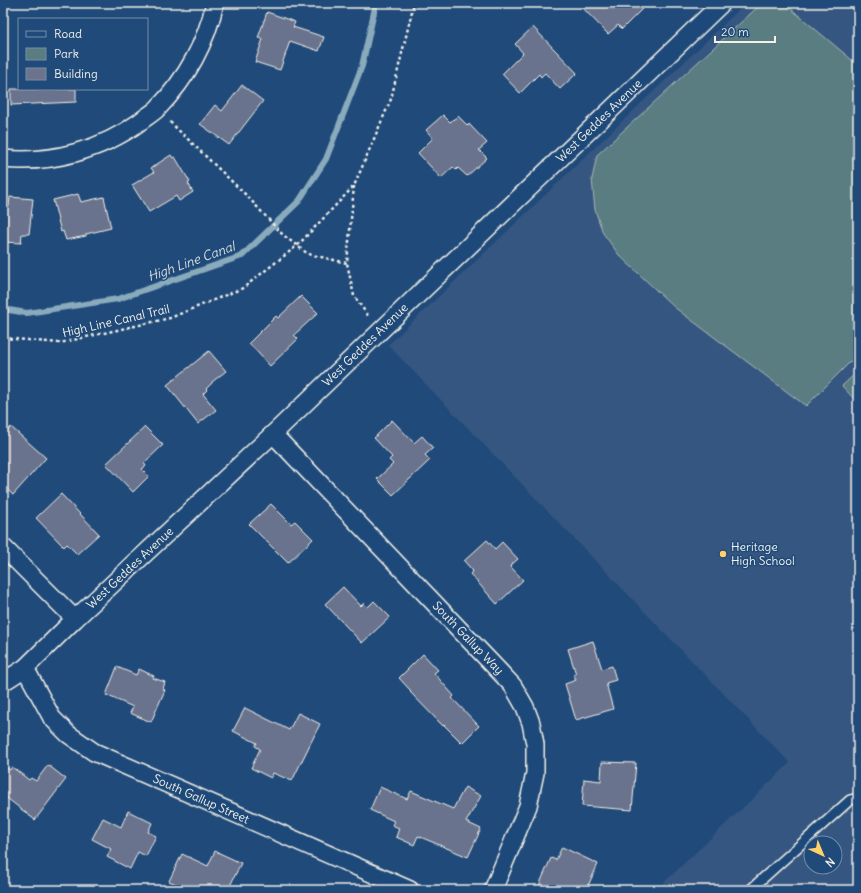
<svg xmlns="http://www.w3.org/2000/svg" width="861" height="893" font-family="Delius,sans-serif">
<style>
.built{fill:#365680;fill-rule:evenodd}
.green{fill:#5a7d82;stroke:#a7b7b5}
.lines{fill:none;stroke-linecap:round;stroke-linejoin:round}
.stream{stroke:#8aabbc;stroke-width:6}
.building{fill:#6b738d;stroke:#f4f1e8}
.lane-casing{stroke:#f4f1e8;stroke-width:12}
.street-casing{stroke:#f4f1e8;stroke-width:20}
.path{stroke:#f4f1e8;stroke-width:2.5;stroke-dasharray:3 3;stroke-linecap:butt}
.lane{stroke:#1f4a7a;stroke-width:9}
.street{stroke:#1f4a7a;stroke-width:17}
.poi-dot{fill:#ffd166;stroke:#1f4a7a;stroke-width:1.5}
.labels{text-anchor:middle;stroke-width:3;stroke-linejoin:round;paint-order:stroke}
.street-label{font-size:12px;fill:#f4f1e8;stroke:#1f4a7a}
.poi-label{font-size:12px;fill:#f4f1e8;stroke:#1f4a7a;text-anchor:start}
.water-label{font-size:13px;font-style:italic;fill:#dadfdd;stroke:#1f4a7a}
</style>
<rect width="100%" height="100%" fill="#1f4a7a"/>
<filter id="ink" filterUnits="userSpaceOnUse"><feTurbulence type="fractalNoise" baseFrequency=".025" numOctaves="2"/><feDisplacementMap in="SourceGraphic" scale="8" xChannelSelector="R" yChannelSelector="G"/><feConvolveMatrix kernelMatrix="1 2 1 2 8 2 1 2 1" color-interpolation-filters="sRGB"/></filter>
<g filter="url(#ink)">
<path class="built" d="M746 3H858V890H656L790 763 388 345ZM811 843H835V867H811Z"/>
<g class="green">
<path d="M762 3H784L858 65V354L806 406 674 307 619 255 603 233 595 210 592 179 597 155Z"/>
<path d="M858 371V403L842 386Z"/>
</g>
<g class="lines">
<path class="stream" d="M3 309 27 313 118 299 242 256 299 201 326 159 362 66 376 3"/>
</g>
<g class="building">
<path d="M578 3H648L622 29 618 25 608 34Z"/>
<path d="M267 12 295 22 293 27 324 37 319 51 290 41 280 70 255 62 263 39 258 38Z"/>
<path d="M533 27 577 73 560 89 545 73 541 77 539 74 520 93 502 74 523 53 515 44Z"/>
<path d="M242 85 263 101 229 145 200 124 215 105 222 111Z"/>
<path d="M11 89H76V102L11 105Z"/>
<path d="M443 115 450 122 458 116 468 126 469 124 487 143 479 150 487 158 467 176 458 168 456 170 453 167 441 178 418 153 433 138 426 130Z"/>
<path d="M171 155 173 158 175 157 190 182 188 183 193 192 179 201 176 196 149 212 132 185 154 172 151 168Z"/>
<path d="M78 194 81 202 104 197 111 228 86 234V236L66 240 63 231 61 232 53 200Z"/>
<path d="M10 197 33 199 29 234H22L21 243 3 242V205L9 206Z"/>
<path d="M301 296 318 313 294 335 298 339 270 366 249 343 276 316 278 318Z"/>
<path d="M209 351 226 371 212 382V383L206 389 207 390 203 394 216 410 198 424 167 385Z"/>
<path d="M392 420 414 443 422 436 433 448 425 455 430 460 393 495 377 479 393 464 389 460 392 457 374 438Z"/>
<path d="M11 427 46 458 13 495 3 486V436Z"/>
<path d="M145 427 163 445 144 463 146 466 142 469 149 476 133 492 106 464Z"/>
<path d="M61 494 99 534 77 554 67 544 64 547 36 518Z"/>
<path d="M271 504 291 524 295 521 313 539 288 563 249 524Z"/>
<path d="M487 540 495 549 502 542 518 559 510 566 523 580 497 604 470 574 473 571 464 561Z"/>
<path d="M343 587 361 606 364 603 368 607 374 601 390 617 362 643 325 604Z"/>
<path d="M593 641 602 669 612 666 616 680 606 683 613 709 576 720 565 684 576 680 574 675 576 674 568 649Z"/>
<path d="M423 654 438 670 434 673 454 696 452 698 479 726 462 743 444 725 443 726 410 692 411 691 399 678Z"/>
<path d="M117 667 136 675 139 669 154 676 153 678 165 682 163 689 165 690 151 722 130 713 133 707 106 695Z"/>
<path d="M245 708 289 730 298 713 320 724 292 781 273 773 271 778 251 768 260 749 255 746 257 743 233 731Z"/>
<path d="M602 762 636 763 632 810 582 806 584 779 601 781Z"/>
<path d="M3 765 10 770 12 767 29 780 31 778 36 781 48 765 66 779 35 820 3 795Z"/>
<path d="M380 787 407 799 411 791 453 809 465 787 481 796 466 822 481 829 468 857 418 836 414 845 396 837 399 828 392 825 394 821 370 810Z"/>
<path d="M128 811 152 823 148 832 156 836 146 856 138 852 130 869 107 857 111 849 92 839 103 818 121 827Z"/>
<path d="M562 847 598 864 586 890H537L551 858 556 860Z"/>
<path d="M215 851 241 863 228 890H190L169 881 182 854 208 866Z"/>
</g>
<g class="lines">
<g class="lane-casing">
<path id="lane" d="M750 890 850 800 858 798"/>
</g>
<g class="street-casing">
<g id="street">
<path d="M3 159C51 164 102 150 141 121 146 117 153 113 158 108 186 79 206 43 215 3"/>
<path d="M273 434 499 671 513 686 525 707 531 723 535 744V773L528 806 493 890"/>
<path d="M3 547 75 619"/>
<path d="M25 668 52 718 68 734 94 752 410 890"/>
<path d="M3 682 25 668 75 619 273 434 722 3"/>
</g>
</g>
<g class="path">
<path d="M170 122 247 196 283 235 308 254 347 263"/>
<path d="M354 186 347 263 354 296 369 317"/>
<path d="M3 338 60 343 170 318 243 288 298 245 354 186 391 99 414 3"/>
</g>
<use href="#lane" class="lane"/>
<use href="#street" class="street"/>
</g>
</g>
<circle class="poi-dot" cx="723" cy="554" r="4"/>
<g class="labels">
<g class="street-label">
<text transform="translate(599 121) rotate(-44)" y="4">West Geddes Avenue</text>
<text transform="translate(116 321) rotate(-13)" y="4">High Line Canal Trail</text>
<text transform="translate(365 345) rotate(-44)" y="4">West Geddes Avenue</text>
<text transform="translate(130 568) rotate(-43)" y="4">West Geddes Avenue</text>
<text transform="translate(468 638) rotate(46)" y="4">South Gallup Way</text>
<text transform="translate(201 799) rotate(24)" y="4">South Gallup Street</text>
</g>
<g class="poi-label">
<text x="731" y="551">Heritage<tspan x="731" dy="14">High School</tspan></text>
</g>
<g class="water-label">
<text transform="translate(191 261) rotate(-20)" y="5">High Line Canal</text>
</g>
</g>
<rect width="861" height="893" fill="none" stroke="#1f4a7a" stroke-width="16"/>
<rect x="8" y="8" width="845" height="877" fill="none" stroke="#f4f1e8" stroke-width="1.5" filter="url(#ink)"/>
<rect x="18" y="18" width="130" height="72" fill="#1f4a7a" stroke="#748da6"/>
<rect x="26" y="31" width="20" height="6" fill="#1f4a7a" stroke="#748da6"/>
<text x="54" y="38" font-size="12" fill="#f4f1e8">Road</text>
<rect x="26" y="48" width="20" height="12" fill="#5a7d82" stroke="#748da6"/>
<text x="54" y="58" font-size="12" fill="#f4f1e8">Park</text>
<rect x="26" y="68" width="20" height="12" fill="#6b738d" stroke="#748da6"/>
<text x="54" y="78" font-size="12" fill="#f4f1e8">Building</text>
<g transform="translate(823 855) rotate(136)"><circle r="19" fill="#1f4a7a" stroke="#748da6"/>
<path d="M0-3L7 15L0 10L-7 15Z" fill="#ffd166"/>
<text y="-6" font-size="11" font-weight="bold" text-anchor="middle" fill="#f4f1e8">N</text>
</g>
<path d="M715 36v6h60v-6" fill="none" stroke="#f4f1e8" stroke-width="2"/>
<text x="721" y="36" font-size="12" fill="#f4f1e8" stroke="#1f4a7a" stroke-width="3" paint-order="stroke">20 m</text>
</svg>
